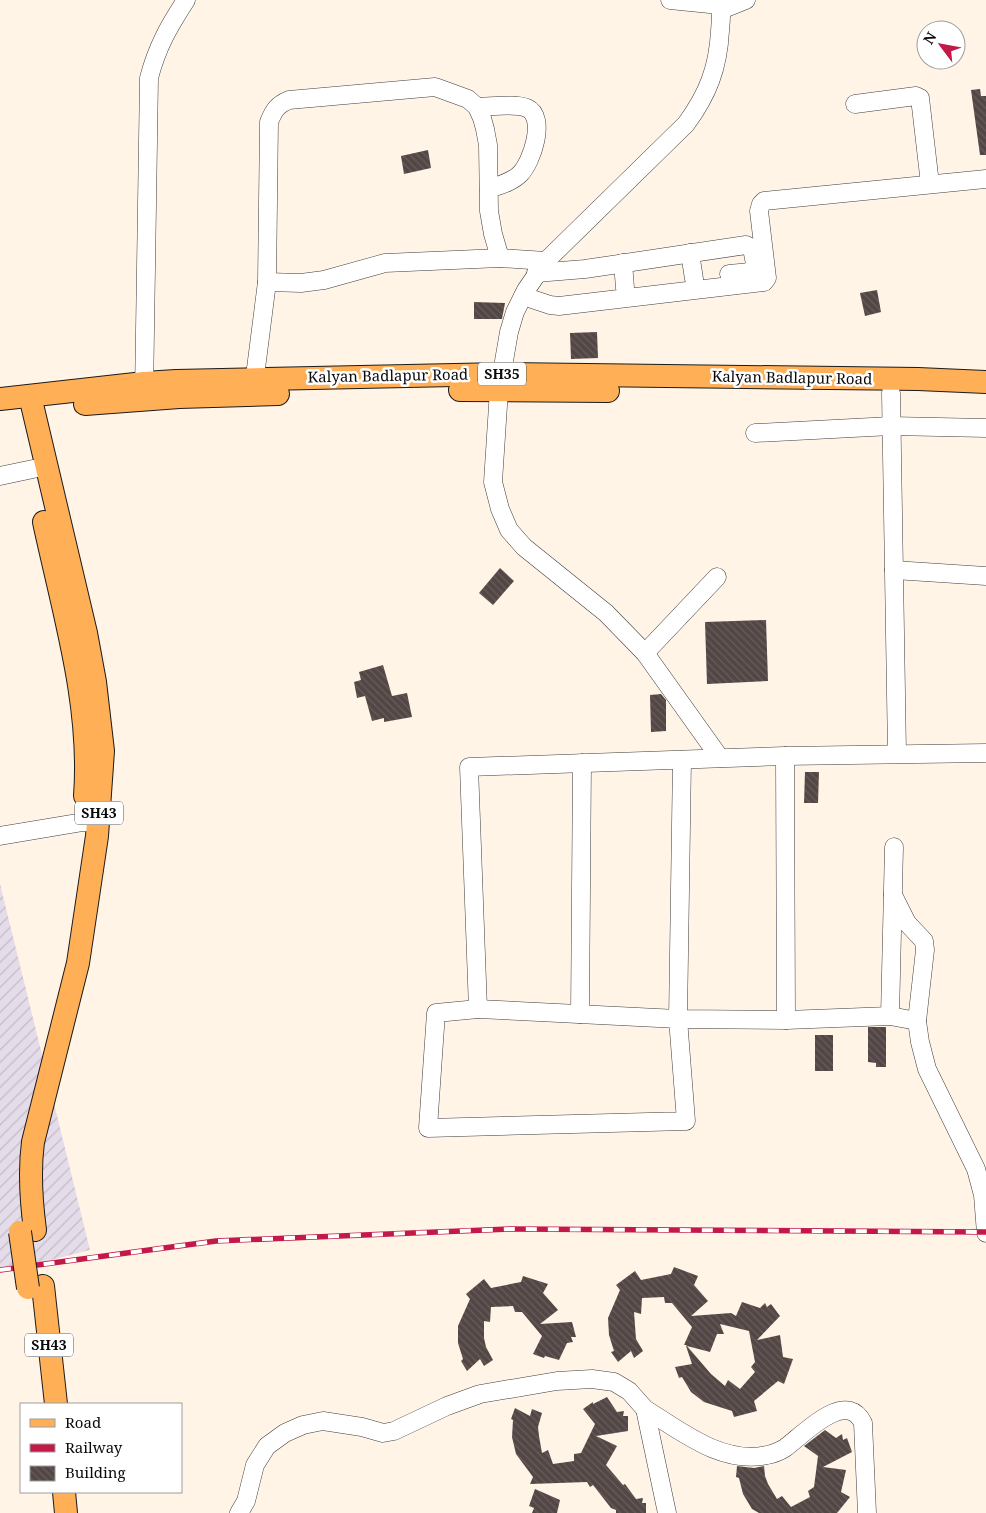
<svg xmlns="http://www.w3.org/2000/svg" width="986" height="1513" font-family="'Noto Serif',serif">
<style>
.industrial{fill:url(#industrial-furrows)}
.building{fill:url(#building-back-hatch);fill-rule:evenodd}
.lines{fill:none;stroke-linecap:round;stroke-linejoin:round}
.minor-casing{stroke:#3d3d3d;stroke-width:19}
.major-casing{stroke:#1b1b1b;stroke-width:24}
.minor{stroke:#fff;stroke-width:18}
.major{stroke:#ffaf56;stroke-width:22}
.rail-casing{stroke:#c21949;stroke-width:5.5}
.rail{stroke:#fff;stroke-width:4;stroke-dasharray:11;stroke-linecap:butt}
.major-bridge-casing{stroke:#1b1b1b;stroke-width:24;stroke-linecap:butt}
.major-bridge{stroke:#ffaf56;stroke-width:22}
.labels{text-anchor:middle;stroke-width:5;stroke-linejoin:round;paint-order:stroke}
.shield{fill:#fff;stroke:#545454;stroke-width:1}
.shield-label{font-size:14px;font-weight:bold;fill:#0a0a0a}
.street-label{font-size:15px;fill:#0a0a0a;stroke:#fff}
</style>
<defs>
<pattern id="industrial-furrows" width="10" height="10" patternUnits="userSpaceOnUse" patternTransform="scale(1.25)"><rect width="10" height="10" fill="#e5dcea"/><path d="M-1 1l2-2M0 10L10 0M9 11l2-2" fill="none" stroke="#c3bbc7"/></pattern>
<pattern id="building-back-hatch" width="6" height="6" patternUnits="userSpaceOnUse" patternTransform="scale(1.25)"><rect width="6" height="6" fill="#534745"/><path d="M-1 5l2 2M0 0l6 6M5-1l2 2" fill="none" stroke="#675d5c"/></pattern>
</defs>
<rect width="100%" height="100%" fill="#fff4e6"/>
<path class="industrial" d="M0 884 90 1250 0 1273Z"/>
<g class="building">
<path d="M980 89 981 96H986V155H980L971 90Z"/>
<path d="M428 150 431 168 404 174 401 156Z"/>
<path d="M877 290 881 312 865 316 860 293Z"/>
<path d="M474 302 505 303 502 319H474Z"/>
<path d="M597 332 598 358 571 359 570 333Z"/>
<path d="M500 568 514 581 493 605 479 593Z"/>
<path d="M766 620 768 681 707 684 705 622Z"/>
<path d="M383 665 392 696 407 693 412 717 384 722V718L372 721 365 696 357 698 354 682 361 680 359 672Z"/>
<path d="M661 694 666 700V731L651 732 650 695Z"/>
<path d="M805 772H819L818 803H804Z"/>
<path d="M868 1027H886V1067H876V1063L868 1062Z"/>
<rect x="815" y="1035" width="18" height="36"/>
<path d="M674 1267 698 1276 694 1285 708 1301 691 1316 731 1313 736 1316 742 1302 760 1308 765 1303 767 1307 771 1304 780 1316 757 1340 780 1335 783 1357 793 1359 784 1384 778 1381 754 1401 757 1411 734 1417 732 1411 704 1402 691 1392 682 1377 679 1378 675 1367 692 1364 686 1346 687 1345H684L692 1327 672 1303H665L664 1297 642 1298 641 1314 634 1312 636 1339 643 1351 634 1358 631 1351 618 1362 611 1352 614 1351 609 1335 608 1318 620 1290 616 1285 635 1271 641 1280 671 1274ZM720 1324 749 1331 755 1362 751 1367 755 1372 740 1389 728 1380 725 1386 711 1374 687 1346 710 1352 717 1334H724Z"/>
<path d="M523 1276 548 1284 543 1293 558 1310 540 1324 572 1322 576 1337H571L573 1342 567 1343 559 1360 545 1356 544 1358 533 1354 542 1336 522 1312H515L513 1306 491 1307 490 1322 484 1321V1338L486 1347 493 1360 484 1366 480 1359 467 1371 461 1361 463 1359 458 1343V1326L470 1299 466 1294 484 1279 491 1288 521 1282Z"/>
<path d="M607 1397 617 1412 624 1411 623 1416H628V1431L596 1436 617 1446 606 1465 623 1485 625 1484 636 1499 643 1498 642 1503H646V1513H616V1510L611 1508 593 1485 590 1487 587 1482 530 1484 533 1477 516 1454 512 1437 513 1420 511 1419 515 1408 530 1416 532 1409 542 1413 538 1427 539 1436 542 1453 548 1450 553 1464 574 1461V1454L581 1453 595 1424 583 1409 593 1402V1404Z"/>
<path d="M825 1430 836 1438 842 1434 843 1440 847 1438 852 1452 823 1467 846 1470 841 1492 850 1497 837 1513H759L752 1509 743 1494 739 1478 736 1477 737 1466 754 1468 764 1466 765 1476 768 1484 777 1499 782 1496 791 1507 810 1497 808 1491 814 1487 818 1456 804 1446Z"/>
<path d="M535 1489 560 1500 557 1513H532L534 1508 529 1506Z"/>
</g>
<g class="lines">
<g class="minor-casing">
<g id="minor">
<path d="M670 0 720 5"/>
<path d="M719 0C722 11 721 20 720 31 718 68 708 94 686 124L546 261 526 290 515 312 509 332 499 390 493 482 500 509 509 530 524 547 606 613 645 653 720 758"/>
<path d="M721 10 746 0"/>
<path d="M855 104 916 96 920 98 930 184"/>
<path d="M477 107C490 107 515 103 527 108 547 117 532 162 520 174 512 182 500 185 489 189"/>
<path d="M690 253 694 279"/>
<path d="M623 263 625 288"/>
<path d="M536 273 585 269 746 245 752 248 755 264 751 272 729 274"/>
<path d="M267 282 301 283 324 280 385 263 500 258 546 261"/>
<path d="M523 296 550 305 559 306 764 282 767 278 759 211 761 204 764 201 986 179"/>
<path d="M253 392 267 282 269 122C274 110 277 105 289 100L435 87 468 99 477 107 482 118 485 129 488 145 489 211 493 234 500 258"/>
<path d="M891 393 897 753"/>
<path d="M144 394 149 78C157 47 169 26 186 0"/>
<path d="M755 433 891 426 986 428"/>
<path d="M0 476 33 469"/>
<path d="M894 570 986 576"/>
<path d="M645 653 717 577"/>
<path d="M785 756 786 1020"/>
<path d="M682 760 678 1019 686 1121 428 1128 436 1013 478 1009 678 1019 786 1020 890 1016 917 1021 920 1042 927 1069 976 1169 983 1195 986 1233"/>
<path d="M0 836 83 822 98 823"/>
<path d="M893 895 907 923 924 941 925 950 917 1021"/>
<path d="M478 1009 469 767 785 756 986 753"/>
<path d="M580 1014 582 763"/>
<path d="M890 1016 894 847"/>
<path d="M645 1409C681 1431 722 1465 767 1455 773 1454 780 1451 785 1448 803 1435 846 1388 863 1423L867 1513"/>
<path d="M239 1513 246 1501 255 1465 267 1446 285 1433 303 1425 323 1421 362 1427 383 1433 394 1431 447 1406 480 1394 557 1381 592 1379 614 1382 629 1391 645 1409 667 1513"/>
</g>
</g>
<g class="major-casing">
<g id="major">
<path d="M460 390 608 391"/>
<path d="M30 396 86 633 95 682 103 751 97 836 78 963 33 1142C29 1172 31 1200 35 1230"/>
<path d="M0 399 144 383 176 381 502 374 918 379 986 382"/>
<path d="M85 404 179 397 278 394"/>
<path d="M44 522C63 611 92 704 85 796"/>
<path d="M43 1286 56 1404"/>
<path d="M64 1492 66 1513"/>
</g>
</g>
<use href="#minor" class="minor"/>
<use href="#major" class="major"/>
<g class="rail-casing">
<path id="rail" d="M0 1270 216 1241 510 1229 986 1232"/>
</g>
<use href="#rail" class="rail"/>
<g class="major-bridge-casing">
<path id="major-bridge" d="M20 1232 28 1288"/>
</g>
<use href="#major-bridge" class="major-bridge"/>
</g>
<g class="labels">
<g class="shield">
<rect x="478" y="362.5" width="48" height="23" rx="4"/>
<rect x="75" y="801.5" width="48" height="23" rx="4"/>
<rect x="25" y="1333.5" width="48" height="23" rx="4"/>
</g>
<g class="shield-label">
<text x="502" y="379">SH35</text>
<text x="99" y="818">SH43</text>
<text x="49" y="1350">SH43</text>
</g>
<g class="street-label">
<text transform="translate(388 376) rotate(-1)" y="5">Kalyan Badlapur Road</text>
<text transform="translate(792 378) rotate(1)" y="5">Kalyan Badlapur Road</text>
</g>
</g>
<rect x="20" y="1403" width="162" height="90" fill="#ffffff" stroke="#9d9d9d"/>
<rect x="30" y="1419" width="25" height="8" fill="#ffaf56" stroke="#9d9d9d"/>
<text x="65" y="1428" font-size="15" fill="#0a0a0a">Road</text>
<rect x="30" y="1444" width="25" height="8" fill="#c21949" stroke="#9d9d9d"/>
<text x="65" y="1453" font-size="15" fill="#0a0a0a">Railway</text>
<rect x="30" y="1466" width="25" height="15" fill="url(#building-back-hatch)" stroke="#9d9d9d"/>
<text x="65" y="1478" font-size="15" fill="#0a0a0a">Building</text>
<g transform="translate(941 45) rotate(302)"><circle r="24" fill="#ffffff" stroke="#9d9d9d"/>
<path d="M0-4L9 19L0 12L-9 19Z" fill="#c21949"/>
<text y="-8" font-size="14" font-weight="bold" text-anchor="middle" fill="#0a0a0a">N</text>
</g>
</svg>
